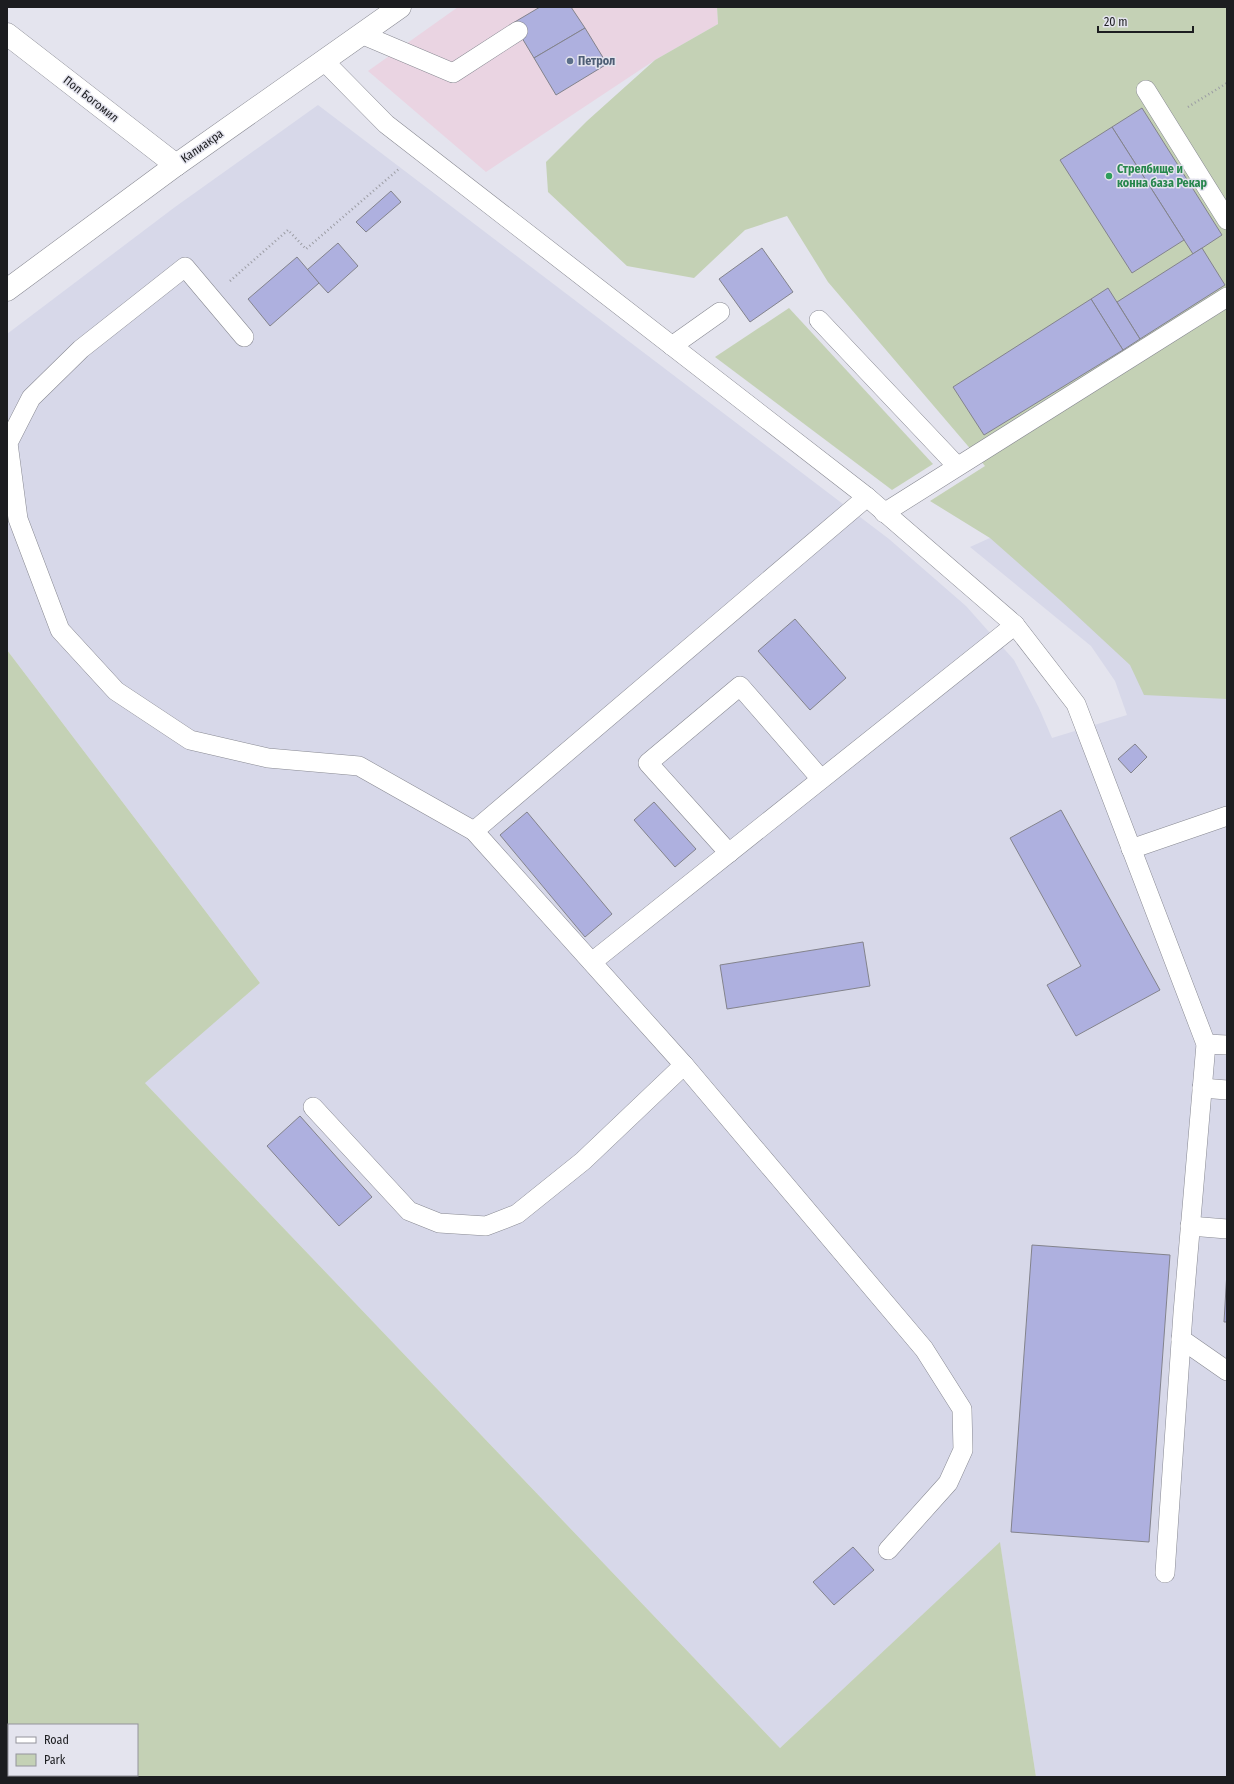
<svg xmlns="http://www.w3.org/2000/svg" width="1234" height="1784" font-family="'Fira Sans Condensed',sans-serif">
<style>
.commercial{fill:#ead4e2}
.built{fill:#d7d8e9}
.green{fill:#c4d1b5;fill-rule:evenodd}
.building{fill:#aeb0df;stroke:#83838c}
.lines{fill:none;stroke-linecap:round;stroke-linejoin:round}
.service-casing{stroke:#888992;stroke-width:20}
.tertiary-casing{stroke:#888992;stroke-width:23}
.path{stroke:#9b9ca3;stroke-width:2.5;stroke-dasharray:1 3;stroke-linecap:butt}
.service{stroke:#fff;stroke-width:19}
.tertiary{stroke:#fff;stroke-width:22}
.service-dot{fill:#5c6f8a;stroke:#e4e4ee;stroke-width:1.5}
.leisure-dot{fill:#2e9e5b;stroke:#e4e4ee;stroke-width:1.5}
.labels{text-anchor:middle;stroke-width:3;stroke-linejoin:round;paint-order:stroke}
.service-label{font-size:12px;font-weight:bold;fill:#4e5e75;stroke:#e4e4ee;text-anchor:start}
.street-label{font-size:12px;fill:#1c1d20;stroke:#e4e4ee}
.leisure-label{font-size:12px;font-weight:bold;fill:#27864d;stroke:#e4e4ee;text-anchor:start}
</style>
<rect width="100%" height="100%" fill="#e4e4ee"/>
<path class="commercial" d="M458 7H717L718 24 655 60 486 172 368 71Z"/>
<path class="built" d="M318 105 889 539 966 606 1014 660 1039 708 1052 738 1127 715 1115 681 1091 646 970 547 1227 431V1777H1036L1000 1543 780 1748 144 1082 260 983 7 650V334L175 207Z"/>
<g class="green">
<path d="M717 7H1227V699L1144 695 1130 665 1060 600 990 538 930 501 985 466 828 282 787 216 745 230 694 278 627 266 548 192 546 162 587 121 655 60 718 24Z"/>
<path d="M789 308 933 464 892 490 715 357Z"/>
<path d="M7 650 260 983 145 1083 780 1748 1000 1542 1036 1777H7ZM9 1725H137V1775H9Z"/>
</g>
<g class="building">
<path d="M540 7H571L585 28 534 58 513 23Z"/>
<path d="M585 28 607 64 556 95 534 58Z"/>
<path d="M1142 108 1222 235 1193 254 1112 127Z"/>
<path d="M1112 127 1184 240 1132 273 1060 160Z"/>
<path d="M391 191 401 202 366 232 356 222Z"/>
<path d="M338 243 358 266 328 293 307 270Z"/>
<path d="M762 248 793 292 750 322 719 279Z"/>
<path d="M1202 248 1225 285 1140 339 1117 302Z"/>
<path d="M297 257 319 283 270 326 248 299Z"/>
<path d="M1108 288 1140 339 1123 350 1091 299Z"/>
<path d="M1091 299 1123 350 984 435 953 387Z"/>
<path d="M795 619 846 678 810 710 758 651Z"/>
<path d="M1135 744 1147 757 1131 773 1118 759Z"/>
<path d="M654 802 696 849 675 867 634 820Z"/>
<path d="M1061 810 1160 990 1076 1036 1047 985 1081 966 1010 838Z"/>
<path d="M527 812 612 914 585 937 500 835Z"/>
<path d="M863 942 870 986 727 1009 720 965Z"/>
<path d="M300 1116 372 1197 339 1226 267 1146Z"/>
<path d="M1032 1245 1170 1255 1149 1542 1011 1532Z"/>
<path d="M1227 1271V1322H1224Z"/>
<path d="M853 1547 874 1570 834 1605 813 1582Z"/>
</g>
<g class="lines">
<g class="service-casing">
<g id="service">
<path d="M361 34 453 73 518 31"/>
<path d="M324 61 386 124 867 497 1015 625 1076 704 1206 1044 1183 1313 1165 1573"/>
<path d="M1146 90 1227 220"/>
<path d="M819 320 957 466"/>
<path d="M244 337 185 267 81 349 31 398 8 443 18 519 60 630 116 691 190 740 268 758 359 766 474 831"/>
<path d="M672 346 720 312"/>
<path d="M884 513 1227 297"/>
<path d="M1131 849 1227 816"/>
<path d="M729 853 648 763 740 686 821 779"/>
<path d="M592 962 1015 625"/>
<path d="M1206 1044 1227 1045"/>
<path d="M684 1065 924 1349 962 1409 963 1450 948 1483 888 1550"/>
<path d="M1202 1088 1227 1090"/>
<path d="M313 1107 409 1211 439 1223 486 1226 517 1214 583 1161 684 1065 474 831 867 497"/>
<path d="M1190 1226 1227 1229"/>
<path d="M1181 1339 1227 1371"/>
</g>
</g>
<g class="tertiary-casing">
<g id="tertiary">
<path d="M7 34 176 165"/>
<path d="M7 290 176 165 400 7"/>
</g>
</g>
<g class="path">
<path d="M1188 107 1227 83"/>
<path d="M230 281 288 230 306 249 400 168"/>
</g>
<use href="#service" class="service"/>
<use href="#tertiary" class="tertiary"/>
</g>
<circle class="service-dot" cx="570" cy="61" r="4"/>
<circle class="leisure-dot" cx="1109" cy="176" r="4"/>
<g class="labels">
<g class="service-label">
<text x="578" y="65">Петрол</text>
</g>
<g class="street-label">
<text transform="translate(91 99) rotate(38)" y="4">Поп Богомил</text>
<text transform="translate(202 146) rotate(-35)" y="4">Калиакра</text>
</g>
<g class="leisure-label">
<text x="1117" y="173">Стрелбище и<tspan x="1117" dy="14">конна база Рекар</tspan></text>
</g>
</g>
<rect width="1234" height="1784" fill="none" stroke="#1c1d20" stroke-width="16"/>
<rect x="8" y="1724" width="130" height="52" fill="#e4e4ee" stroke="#94949c"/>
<rect x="16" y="1737" width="20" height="6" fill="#ffffff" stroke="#94949c"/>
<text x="44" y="1744" font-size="12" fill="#1c1d20">Road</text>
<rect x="16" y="1754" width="20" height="12" fill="#c4d1b5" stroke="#94949c"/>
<text x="44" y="1764" font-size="12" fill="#1c1d20">Park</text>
<path d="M1098 26v6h95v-6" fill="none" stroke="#1c1d20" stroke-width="2"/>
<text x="1104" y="26" font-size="12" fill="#1c1d20" stroke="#e4e4ee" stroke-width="3" paint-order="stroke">20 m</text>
</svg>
